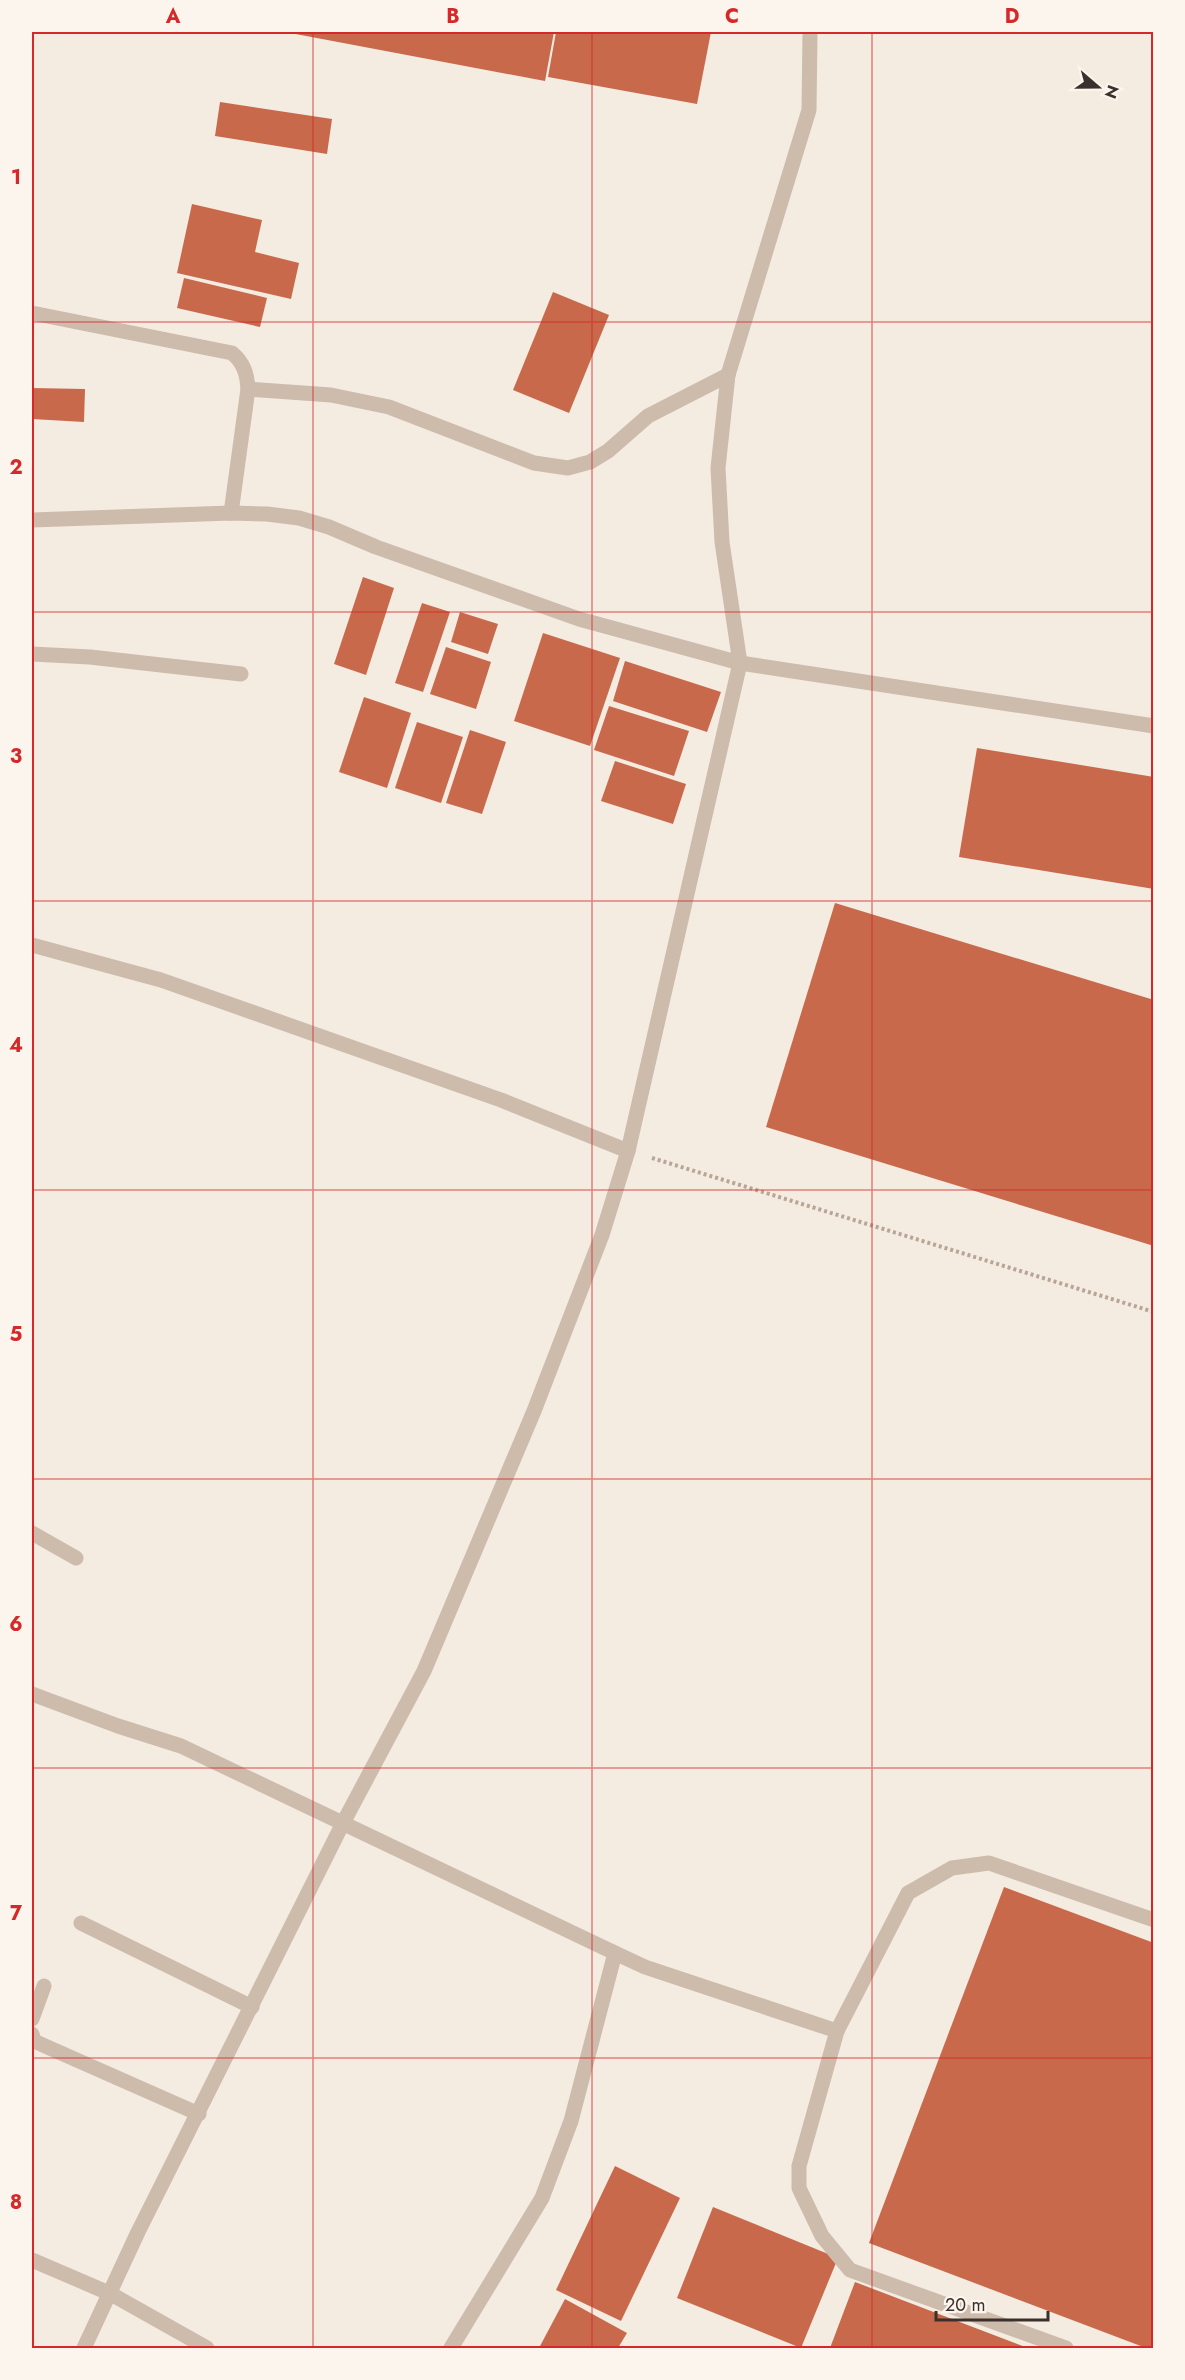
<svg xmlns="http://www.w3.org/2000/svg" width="1185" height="2380" font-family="Jost,sans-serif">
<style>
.building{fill:#c8694b}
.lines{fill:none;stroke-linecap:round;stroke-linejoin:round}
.path{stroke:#b9a596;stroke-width:4;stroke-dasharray:3 3;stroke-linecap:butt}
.lane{stroke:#cdbbac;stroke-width:15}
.street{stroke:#cdbbac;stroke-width:15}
.grid{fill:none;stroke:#d62828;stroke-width:1.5;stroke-opacity:0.55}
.neatline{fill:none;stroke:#d62828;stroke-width:2}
.grid-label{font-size:20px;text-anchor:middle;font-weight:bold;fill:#d62828}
</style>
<rect width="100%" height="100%" fill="#f4ebe1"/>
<g class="building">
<path d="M285 32H554L545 81Z"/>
<path d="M556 32H711L697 104 548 77Z"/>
<path d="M220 102 332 119 327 154 215 136Z"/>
<path d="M192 204 262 220 255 252 299 263 291 299 177 273Z"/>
<path d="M184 278 267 298 260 327 177 308Z"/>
<path d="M553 292 609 315 569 413 513 390Z"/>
<path d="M32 388 85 389 84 422 32 419Z"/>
<path d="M363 577 394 588 366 675 334 664Z"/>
<path d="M422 603 450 612 423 692 395 683Z"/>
<path d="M460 612 498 624 488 654 451 642Z"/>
<path d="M543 633 620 658 590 746 514 721Z"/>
<path d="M446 647 491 662 476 709 430 694Z"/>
<path d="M625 661 721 692 707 732 613 701Z"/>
<path d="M364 697 411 713 387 788 339 772Z"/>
<path d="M609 706 689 731 674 776 594 750Z"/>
<path d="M417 722 463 737 441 803 395 788Z"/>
<path d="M470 730 506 742 482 814 446 803Z"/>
<path d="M977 748 1154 777V889L959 857Z"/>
<path d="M615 761 686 784 673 824 601 801Z"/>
<path d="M835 903 1154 1000V1246L766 1127Z"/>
<path d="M1004 1887 1154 1943V2348H1146L869 2243Z"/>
<path d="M615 2166 680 2198 621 2321 556 2290Z"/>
<path d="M713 2207 838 2258 801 2348 677 2298Z"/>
<path d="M855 2282 1028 2348H830Z"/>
<path d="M565 2299 627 2333 618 2348H539Z"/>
</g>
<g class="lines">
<path class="path" d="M652 1158 1154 1312"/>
<g class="lane">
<path d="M32 313 232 353C244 363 247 374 248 389L231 513"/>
<path d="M248 389 331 395 389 407 534 463 568 468 590 462 608 451 648 416 728 375"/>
<path d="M32 520 231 513 267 514 299 518 329 527 376 547 579 619 740 663 1154 726"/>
<path d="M628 1151 740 663 722 542 718 468 728 375 809 110 810 32"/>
<path d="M615 1953 645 1967 837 2031 908 1893 952 1868 989 1863 1154 1920"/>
<path d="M837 2031 799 2166V2188L822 2236 850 2270 1066 2348"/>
</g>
<g class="street">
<path d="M32 654 90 657 241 674"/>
<path d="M32 945 161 980 501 1100 628 1151 602 1235 534 1411 424 1671 343 1823 138 2232 84 2348"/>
<path d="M32 1533 76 1558"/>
<path d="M32 1694 118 1726 181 1746 615 1953 571 2121 542 2198 451 2348"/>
<path d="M81 1923 252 2007"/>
<path d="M32 2019 44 1986"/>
<path d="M32 2034 34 2041 45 2046 199 2114"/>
<path d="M32 2260 111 2294 207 2348"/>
</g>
</g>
<path class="grid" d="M313 32V2348M592 32V2348M872 32V2348M32 322H1154M32 612H1154M32 901H1154M32 1190H1154M32 1479H1154M32 1768H1154M32 2058H1154"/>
<rect width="1185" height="2380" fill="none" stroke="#fbf5ee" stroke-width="66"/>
<g transform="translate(1098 87) rotate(110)" stroke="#fbf5ee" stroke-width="4.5" paint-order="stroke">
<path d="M0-4.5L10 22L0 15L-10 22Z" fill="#3b302b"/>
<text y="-9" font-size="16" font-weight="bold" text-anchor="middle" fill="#3b302b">N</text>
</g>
<path d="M936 2311v9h112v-9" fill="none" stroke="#3b302b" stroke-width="3"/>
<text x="945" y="2311" font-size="18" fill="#3b302b" stroke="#fbf5ee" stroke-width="4.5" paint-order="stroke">20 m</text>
<rect x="33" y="33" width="1119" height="2314" class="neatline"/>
<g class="grid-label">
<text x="173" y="23">A</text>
<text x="453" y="23">B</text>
<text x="732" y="23">C</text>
<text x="1012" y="23">D</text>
<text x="16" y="184">1</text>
<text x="16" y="474">2</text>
<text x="16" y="763">3</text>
<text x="16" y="1052">4</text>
<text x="16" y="1341">5</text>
<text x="16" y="1631">6</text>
<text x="16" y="1920">7</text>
<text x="16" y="2209">8</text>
</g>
</svg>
